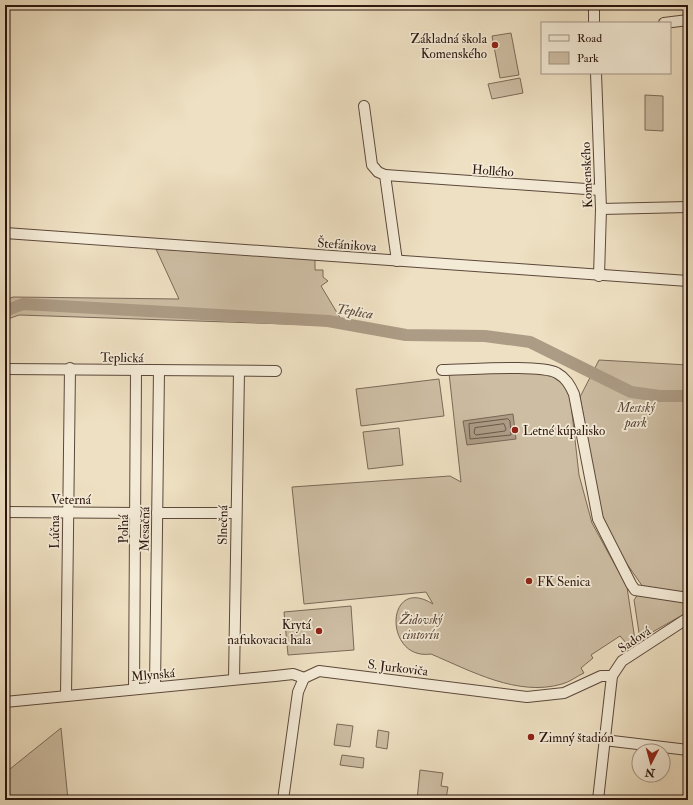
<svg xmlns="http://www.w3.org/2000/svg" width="693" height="805" font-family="'IM FELL Double Pica',serif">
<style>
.green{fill:#cdbda3;stroke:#7c6958}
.water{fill:#ac9b85;stroke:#786555}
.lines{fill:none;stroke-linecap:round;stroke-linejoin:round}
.shore{stroke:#6c584a;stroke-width:1}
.river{stroke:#ac9b85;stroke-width:12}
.minor-casing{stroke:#5c483b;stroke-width:12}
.minor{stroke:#f4ebd7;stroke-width:10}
.poi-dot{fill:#8f2418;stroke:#f4ebd7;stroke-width:1.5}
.labels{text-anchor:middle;stroke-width:3.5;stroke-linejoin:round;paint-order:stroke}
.poi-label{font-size:13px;fill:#2b150e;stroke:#f4ebd7;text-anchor:start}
.street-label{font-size:13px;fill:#2b150e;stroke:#f4ebd7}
.park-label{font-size:13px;font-style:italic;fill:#5c473b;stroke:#f4ebd7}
.water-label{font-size:14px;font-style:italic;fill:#5f4b3e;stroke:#f4ebd7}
</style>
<rect width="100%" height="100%" fill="#eee0c2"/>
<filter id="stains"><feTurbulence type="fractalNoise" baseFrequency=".005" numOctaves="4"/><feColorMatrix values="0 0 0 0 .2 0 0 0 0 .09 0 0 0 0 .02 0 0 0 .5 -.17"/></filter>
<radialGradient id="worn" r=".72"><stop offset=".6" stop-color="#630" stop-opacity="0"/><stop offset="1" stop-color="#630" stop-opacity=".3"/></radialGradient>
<g class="green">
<path d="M511 33 519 75 500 78 492 36Z"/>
<path d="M520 78 523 93 492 99 488 84Z"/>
<path d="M645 95 663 96V131L645 130Z"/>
<path d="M156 249 315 259V270H323V277L328 281 321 286 345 326 19 315 5 320V300L13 297 179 299Z"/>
<path d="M599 360 688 365V612L640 639 634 600 643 587 611 541 601 515 580 397Z"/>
<path d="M449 373H543L550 375 561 382 570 395 579 475 592 523 627 587 635 640 627 644 620 636 591 655 593 658 581 668 584 673C577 676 570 682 562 684 518 697 471 671 431 654 383 661 385 574 433 604L426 592 304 604 292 487 450 476 461 482Z"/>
<path d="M439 379 444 416 361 426 356 389Z"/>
<path d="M399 428 403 465 368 469 363 432Z"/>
<path d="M351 606 354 650 288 655 284 612Z"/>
<path d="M337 724 353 726 350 747 334 745Z"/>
<path d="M61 728 68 800H5V773Z"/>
<path d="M378 730 389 732 387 749 376 747Z"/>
<path d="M342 755 364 758 363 768 340 765Z"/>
<path d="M420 770 443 773 441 786 448 787 446 799 417 800Z"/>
</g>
<path class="water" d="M513 414 516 439 467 445 463 421Z"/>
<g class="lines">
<g class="shore">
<path d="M508 419 510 421 511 435 470 439 469 424Z"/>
<path d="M504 424 506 429 505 431 476 435 474 433 475 428Z"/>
</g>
<path class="river" d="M5 311 23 304 328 321 406 335 485 336 530 342 631 392 659 396H688"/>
<g class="minor-casing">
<g id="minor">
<path d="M594 5V23"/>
<path d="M664 23 688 20"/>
<path d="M596 73 601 209 599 276"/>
<path d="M364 106 372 165 378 172 385 175 397 261"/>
<path d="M385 175 600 190"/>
<path d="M601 209 688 207"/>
<path d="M5 233 688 281"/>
<path d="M5 369 276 371"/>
<path d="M442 370C466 370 539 364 557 373 566 378 570 385 574 394L598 519 631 584 635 590 688 598"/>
<path d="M5 512 136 513"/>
<path d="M157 513H235"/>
<path d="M234 679 239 371"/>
<path d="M155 687 159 370"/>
<path d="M134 689 136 370"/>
<path d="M66 696 70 368"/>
<path d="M5 702 275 676 293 674 304 678"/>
<path d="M604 740 688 750"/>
<path d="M283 800 298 692 304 678 319 671 527 697 564 693 601 676H612"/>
<path d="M598 800 612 676 622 661 688 618"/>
</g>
</g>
<use href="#minor" class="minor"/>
</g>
<g class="poi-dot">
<circle cx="495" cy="45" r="4"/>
<circle cx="515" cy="430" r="4"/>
<circle cx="529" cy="581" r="4"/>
<circle cx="319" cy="631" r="4"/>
<circle cx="531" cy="737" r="4"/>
</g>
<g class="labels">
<g class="poi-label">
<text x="487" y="43" text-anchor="end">Základná škola<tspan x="487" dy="15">Komenského</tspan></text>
<text x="523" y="435">Letné kúpalisko</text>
<text x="537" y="586">FK Senica</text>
<text x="311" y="629" text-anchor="end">Krytá<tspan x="311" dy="15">nafukovacia hala</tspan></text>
<text x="539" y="742">Zimný štadión</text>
</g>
<g class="street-label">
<text transform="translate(493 170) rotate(4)" y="5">Hollého</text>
<text transform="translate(586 175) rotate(-92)" y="5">Komenského</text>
<text transform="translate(347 244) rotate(4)" y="5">Štefánikova</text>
<text transform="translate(122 357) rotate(1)" y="5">Teplická</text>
<text x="71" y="504">Veterná</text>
<text transform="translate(222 525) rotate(-89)" y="5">Slnečná</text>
<text transform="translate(123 529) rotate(-90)" y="5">Poľná</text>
<text transform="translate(144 529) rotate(-89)" y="5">Mesačná</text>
<text transform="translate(54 532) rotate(-90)" y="5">Lúčna</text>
<text transform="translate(634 639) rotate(-34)" y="5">Sadová</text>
<text transform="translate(398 667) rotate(7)" y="5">S. Jurkoviča</text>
<text transform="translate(153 674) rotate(-5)" y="5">Mlynská</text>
</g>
<g class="park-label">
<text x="636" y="412">Mestský<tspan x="636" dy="15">park</tspan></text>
<text x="421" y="624">Židovský<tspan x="421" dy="15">cintorín</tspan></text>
</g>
<g class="water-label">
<text transform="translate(355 311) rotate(9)" y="5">Teplica</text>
</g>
</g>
<rect width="693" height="805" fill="none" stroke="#eee0c2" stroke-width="20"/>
<rect x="6" y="6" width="681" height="793" fill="none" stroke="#2b150e" stroke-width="2"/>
<rect x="10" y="10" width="673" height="785" fill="none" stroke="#2b150e"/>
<rect x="541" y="22" width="130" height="52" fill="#f4ebd7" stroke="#a49587"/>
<rect x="549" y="35" width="20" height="6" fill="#f4ebd7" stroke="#a49587"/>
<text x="577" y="42" font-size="12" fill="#2b150e">Road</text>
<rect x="549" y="52" width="20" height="12" fill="#cdbda3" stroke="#a49587"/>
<text x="577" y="62" font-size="12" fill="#2b150e">Park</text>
<g transform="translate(651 763) rotate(186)"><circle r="19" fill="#f4ebd7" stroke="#a49587"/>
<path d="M0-3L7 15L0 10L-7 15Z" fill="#8f2418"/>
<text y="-6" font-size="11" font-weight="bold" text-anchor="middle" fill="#2b150e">N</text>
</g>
<rect width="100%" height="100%" filter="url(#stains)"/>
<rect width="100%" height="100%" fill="url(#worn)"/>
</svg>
